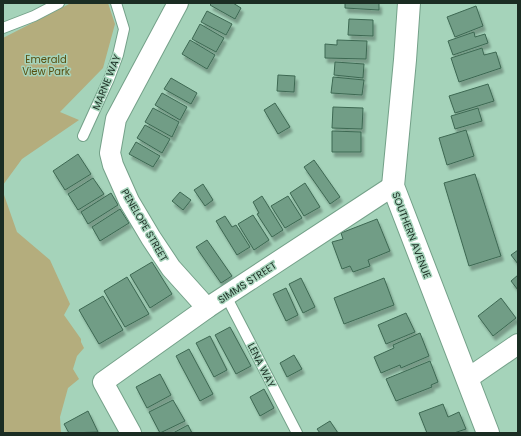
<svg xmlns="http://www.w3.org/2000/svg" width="521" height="436" font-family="Poppins,sans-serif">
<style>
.green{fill:#b4ad7d}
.building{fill:#719d86;stroke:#3d6852;filter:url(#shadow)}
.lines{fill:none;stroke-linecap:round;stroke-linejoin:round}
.lane-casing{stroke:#74a189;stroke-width:12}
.street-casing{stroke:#74a189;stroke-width:22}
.secondary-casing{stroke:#74a189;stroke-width:24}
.lane{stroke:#fff;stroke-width:10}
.street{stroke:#fff;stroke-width:20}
.secondary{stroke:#fff;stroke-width:22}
.labels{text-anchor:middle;stroke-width:3;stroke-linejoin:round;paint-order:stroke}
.park-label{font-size:10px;fill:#584f11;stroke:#a5d3ba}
.street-label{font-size:10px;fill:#1b2d23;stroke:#a5d3ba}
</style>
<defs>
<filter id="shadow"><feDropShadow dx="2.5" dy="4.5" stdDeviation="1" flood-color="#0004"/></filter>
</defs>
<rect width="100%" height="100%" fill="#a5d3ba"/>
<g class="green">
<path d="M71 3H108L115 24 103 68 60 112 79 120 22 159 3 185V38Z"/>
<path d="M3 192 17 232 50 260 70 304 64 315 81 339V342L84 348 77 356 73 369 79 379 68 388 60 417 61 433H3Z"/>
</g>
<g class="building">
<path d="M212 3H233L241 8 235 19 210 5Z"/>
<path d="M345 3H379V10L345 8Z"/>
<path d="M476 6 483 26 455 37 447 17Z"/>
<path d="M207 11 232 24 226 35 201 22Z"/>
<path d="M349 19 373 20V36L348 35Z"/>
<path d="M200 24 224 38 216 52 192 39Z"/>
<path d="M474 32 475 37 485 34 488 43 453 55 448 41Z"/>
<path d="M190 40 215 55 207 69 182 54Z"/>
<path d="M337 40 367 41 366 59 325 58V44L337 45Z"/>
<path d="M482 48 484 55 496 52 501 68 459 82 451 58Z"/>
<path d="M335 62 364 64 363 78 334 75Z"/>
<path d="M278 75 295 76 294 92 277 91Z"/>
<path d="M333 77 364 80 362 95 331 93Z"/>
<path d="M171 78 197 93 191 104 164 89Z"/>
<path d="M488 84 494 101 455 113 449 96Z"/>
<path d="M162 93 187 107 180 120 155 105Z"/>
<path d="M275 103 290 127 278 134 264 110Z"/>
<path d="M333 107 363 108 362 129 332 128Z"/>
<path d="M153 108 179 122 172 137 145 122Z"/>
<path d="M478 108 482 121 455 129 451 116Z"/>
<path d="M145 125 170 139 162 153 137 138Z"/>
<path d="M466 130 474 156 447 165 439 138Z"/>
<path d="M332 131 361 132V152H332Z"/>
<path d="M136 142 160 156 153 167 129 154Z"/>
<path d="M78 154 91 174 65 190 53 171Z"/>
<path d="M314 160 340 197 330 204 304 167Z"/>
<path d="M475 174 501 256 469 266 444 183Z"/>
<path d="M93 178 104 194 78 210 68 194Z"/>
<path d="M305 183 320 207 304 216 290 193Z"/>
<path d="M203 184 213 200 205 206 194 190Z"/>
<path d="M180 192 191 200 183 210 172 201Z"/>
<path d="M111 193 118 205 88 224 81 212Z"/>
<path d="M262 196 283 230 272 237 257 214 259 213 253 202Z"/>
<path d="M288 196 302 218 285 228 271 206Z"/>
<path d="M120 209 129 223 100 241 92 227Z"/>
<path d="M253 215 269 240 254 250 238 224Z"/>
<path d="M225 216 232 227 236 225 250 247 237 255 216 221Z"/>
<path d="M377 219 390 251 368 260 370 266 353 272 350 266 342 269 332 242 343 239 341 233Z"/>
<path d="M207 240 232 276 221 283 196 247Z"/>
<path d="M518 250V264L511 255Z"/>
<path d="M152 262 172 294 150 308 130 275Z"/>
<path d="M518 275V290L511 281Z"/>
<path d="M127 277 149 314 125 327 104 291Z"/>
<path d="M301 278 315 307 303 313 289 284Z"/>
<path d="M384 278 394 305 344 324 334 298Z"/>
<path d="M286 288 298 315 286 321 273 294Z"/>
<path d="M103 296 123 330 99 344 79 310Z"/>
<path d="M501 298 516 318 493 336 478 316Z"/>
<path d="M406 313 415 332 386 344 378 325Z"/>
<path d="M230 327 251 366 236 374 215 335Z"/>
<path d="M420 333 429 356 401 368 400 365 381 373 374 357 394 348 393 345Z"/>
<path d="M210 336 227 370 214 377 196 343Z"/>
<path d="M189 349 213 394 200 401 176 356Z"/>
<path d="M294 355 302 369 287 377 280 363Z"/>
<path d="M430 361 438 382 431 385 432 387 396 401 386 379Z"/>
<path d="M160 374 171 395 147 408 136 387Z"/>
<path d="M264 389 274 408 260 416 250 397Z"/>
<path d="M173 400 185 421 160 433 149 412Z"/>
<path d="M443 404 448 417 459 412 466 429 454 433H427L419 413Z"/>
<path d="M88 411 98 432 69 433 64 424Z"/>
<path d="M330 421 338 433H320L317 429Z"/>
<path d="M188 425 192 433H173Z"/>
</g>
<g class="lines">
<g class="lane-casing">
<g id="lane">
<path d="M3 28 34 16 59 3"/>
<path d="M83 136 109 79 118 55 124 29 116 3"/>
<path d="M226 296 297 433"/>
</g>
</g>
<g class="street-casing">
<g id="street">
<path d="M178 3 116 119 110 153 113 165 129 201 151 238 171 268 207 308"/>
<path d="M467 379 518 344"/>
<path d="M131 433 103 382 207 308 393 186"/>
</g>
</g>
<g class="secondary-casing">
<path id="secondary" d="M409 3 405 60 393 186 488 433"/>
</g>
<use href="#lane" class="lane"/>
<use href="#street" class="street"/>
<use href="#secondary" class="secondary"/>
</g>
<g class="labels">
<g class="park-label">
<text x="46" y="63">Emerald<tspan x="46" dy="12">View Park</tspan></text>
</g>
<g class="street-label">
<text transform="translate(106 82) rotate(-68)" y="4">MARNE WAY</text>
<text transform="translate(145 225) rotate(60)" y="4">PENELOPE STREET</text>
<text transform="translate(412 235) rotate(69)" y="4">SOUTHERN AVENUE</text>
<text transform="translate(247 282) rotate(-33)" y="4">SIMMS STREET</text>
<text transform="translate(262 365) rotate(63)" y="4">LENA WAY</text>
</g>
</g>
<rect width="521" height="436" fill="none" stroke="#1b2d23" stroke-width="8"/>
</svg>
